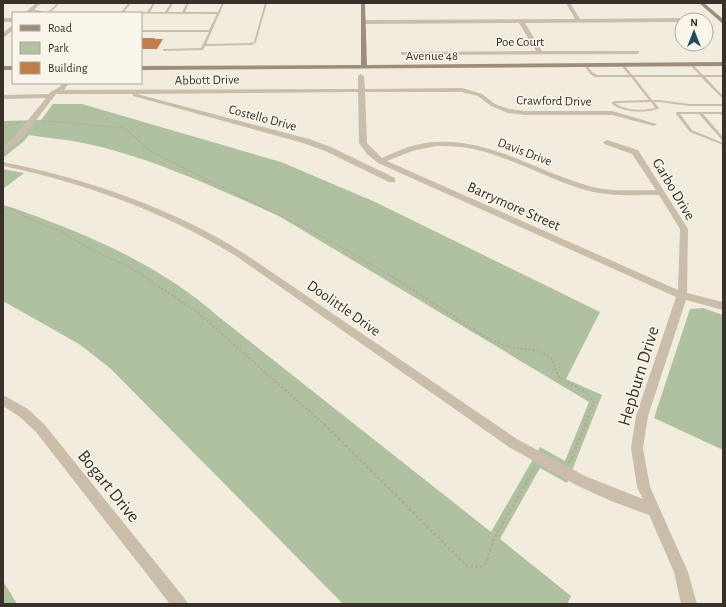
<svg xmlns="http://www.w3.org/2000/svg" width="726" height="607" font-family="'Alegreya Sans',sans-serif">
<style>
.green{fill:#afc19f}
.building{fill:#c17e4d}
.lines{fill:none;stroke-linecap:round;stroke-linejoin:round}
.path-far2{stroke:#b6a995;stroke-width:1.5;stroke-dasharray:1.5 1.5;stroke-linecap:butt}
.path-far1{stroke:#b6a995;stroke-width:2;stroke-dasharray:2 2;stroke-linecap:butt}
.path{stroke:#b6a995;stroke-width:2.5;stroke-dasharray:2.5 2.5;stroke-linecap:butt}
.lane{fill:#cabeaa;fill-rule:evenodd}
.street{fill:#cabeaa;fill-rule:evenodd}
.secondary{fill:#9d8e7c;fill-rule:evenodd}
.labels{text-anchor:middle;stroke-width:3;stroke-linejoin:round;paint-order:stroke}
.far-street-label{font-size:13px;fill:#38312a;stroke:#f9f5eb}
.street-label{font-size:15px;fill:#38312a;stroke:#f9f5eb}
.near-street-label{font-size:18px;fill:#38312a;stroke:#f9f5eb}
</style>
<rect width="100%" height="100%" fill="#f2ecde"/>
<g class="green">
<path d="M53 104H82L281 162 373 201 600 312 566 379 602 395 567 483 540 468 500 539 571 596 567 604H343L110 368 79 344 3 301V205C18 209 32 215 46 220 108 243 169 273 219 317L491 532 540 447 565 461 589 402 279 216C218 189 149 156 83 143 65 139 47 138 29 135L24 141 3 158V121L41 120Z"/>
<path d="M3 169 24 173 3 189Z"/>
<path d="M703 308 723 315V450L654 418 690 309Z"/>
<path d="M3 581 17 604H3Z"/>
</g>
<path class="building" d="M141 38H155L154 39H163L157 49H141Z"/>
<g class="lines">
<g class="path-far2">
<path d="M42 121 125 128 150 151 325 238 398 280"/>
<path d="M3 129 9 125 20 122"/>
<path d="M3 208 15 210 27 218 60 231 92 250 128 266 150 280"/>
</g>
<g class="path-far1">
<path d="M148 279 197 312 325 425"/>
<path d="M396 279 487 338 508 347 540 351 552 359 559 378 586 392 594 402 585 425"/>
</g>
<g class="path">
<path d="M324 424 467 566 480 567 485 565 494 539 535 467"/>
<path d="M569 463 586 424"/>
</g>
<g class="lane">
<path d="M58 3H60L51 12H121L129 3H131L124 12H147L153 3H155L150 12H165L171 3H173L168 12H182L187 3H189L185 12H218L222 3H224L206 44 250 43 254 42 265 3H267L256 42 252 45 205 46 203 50H202L164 51 163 50V49L201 48 209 32H141V30H209L217 14 41 13 30 10 31 9 44 12H48Z"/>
<path d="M621 63H623L632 75H700L690 65V63H691L703 75H723V77H705L723 96V99L701 77H634L652 100H659L690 104H723V106H690L659 102H654L659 108 658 109C644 113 624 113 612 104V102L616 101 649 100 631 77H595L590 74 584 65 586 64 592 72 597 75H629L621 65ZM651 102 655 108C643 111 626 111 615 103Z"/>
<path d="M676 112H722L723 116 720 114H703L723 137V140H722L699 114H680L692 130 723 143V145L690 132 676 114Z"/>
</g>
<g class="street">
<path d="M36 3H41L31 13H25Z"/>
<path d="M566 3H570L580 19 682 18 685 20H682V22L525 23 542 51H639V53L637 54 403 55 401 54V52L536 51 519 23 364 24 361 22 364 20 575 19Z"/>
<rect x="3" y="18" width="10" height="4"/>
<path d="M13 25V30L3 38V33Z"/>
<path d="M361 74 364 76 365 89 462 88 482 94 495 104 509 109 525 111H612L657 124 654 126 612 115H525L508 113 491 106 478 96 462 92H365L367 143 382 158C399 150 418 142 437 142 491 139 538 172 589 186 610 192 633 190 656 190L632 154 604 144 603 142 607 140 638 150 688 229 687 293 723 302V310L686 300 648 416 643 448 650 487 688 572 697 604H681L674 572 649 515 611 501 576 485 509 447 239 258C168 213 85 183 3 166V162C87 179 173 208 245 254L517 439 585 476 643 499 637 487 631 448 636 416 676 297 378 163 367 154 359 143 358 92 137 94 309 139 331 147 395 178V182H389L325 151 303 143 133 96V94H56L21 140 3 153V147L15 136 46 98 3 99V95L49 94C53 89 59 89 63 83H69L64 90 358 89V76ZM436 146C444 146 453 146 461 147 502 152 543 177 582 189 607 197 633 195 659 195L680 229 678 290 387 161 412 151Z"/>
<path d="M3 395 28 409 44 424 185 599 188 604H170L36 432 20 417 3 406Z"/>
</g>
<g class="secondary">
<path d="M361 3H365L367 65 723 62V66L141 70V66L361 65Z"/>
<path d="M699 3H704L723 19V24Z"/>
<rect x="3" y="66" width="10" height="4"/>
</g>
</g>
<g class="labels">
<g class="far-street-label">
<text x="520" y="46">Poe Court</text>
<text x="432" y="60">Avenue 48</text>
<text transform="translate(207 79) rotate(-1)" y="5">Abbott Drive</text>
<text transform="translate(554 100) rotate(1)" y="5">Crawford Drive</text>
<text transform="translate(263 117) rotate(15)" y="5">Costello Drive</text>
<text transform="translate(525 151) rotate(21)" y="5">Davis Drive</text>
</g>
<g class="street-label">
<text transform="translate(674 189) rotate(59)" y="5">Garbo Drive</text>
<text transform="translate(514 206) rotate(24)" y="5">Barrymore Street</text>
<text transform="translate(344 308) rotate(35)" y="5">Doolittle Drive</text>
</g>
<g class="near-street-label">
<text transform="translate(638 376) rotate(-73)" y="6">Hepburn Drive</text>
<text transform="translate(109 486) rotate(51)" y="6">Bogart Drive</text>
</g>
</g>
<rect width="726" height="607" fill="none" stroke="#38312a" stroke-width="8"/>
<rect x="12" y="12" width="130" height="72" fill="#f9f5eb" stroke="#aca79e"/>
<rect x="20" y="25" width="20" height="6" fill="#9d8e7c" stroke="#aca79e"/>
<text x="48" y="32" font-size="12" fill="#38312a">Road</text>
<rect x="20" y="42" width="20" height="12" fill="#afc19f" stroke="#aca79e"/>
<text x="48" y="52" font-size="12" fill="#38312a">Park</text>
<rect x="20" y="62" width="20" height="12" fill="#c17e4d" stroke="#aca79e"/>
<text x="48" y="72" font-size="12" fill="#38312a">Building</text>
<g transform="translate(694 32)"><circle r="19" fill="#f9f5eb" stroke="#aca79e"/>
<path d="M0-3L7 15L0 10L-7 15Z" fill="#204a58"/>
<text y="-6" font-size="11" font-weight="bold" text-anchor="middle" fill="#38312a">N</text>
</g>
</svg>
